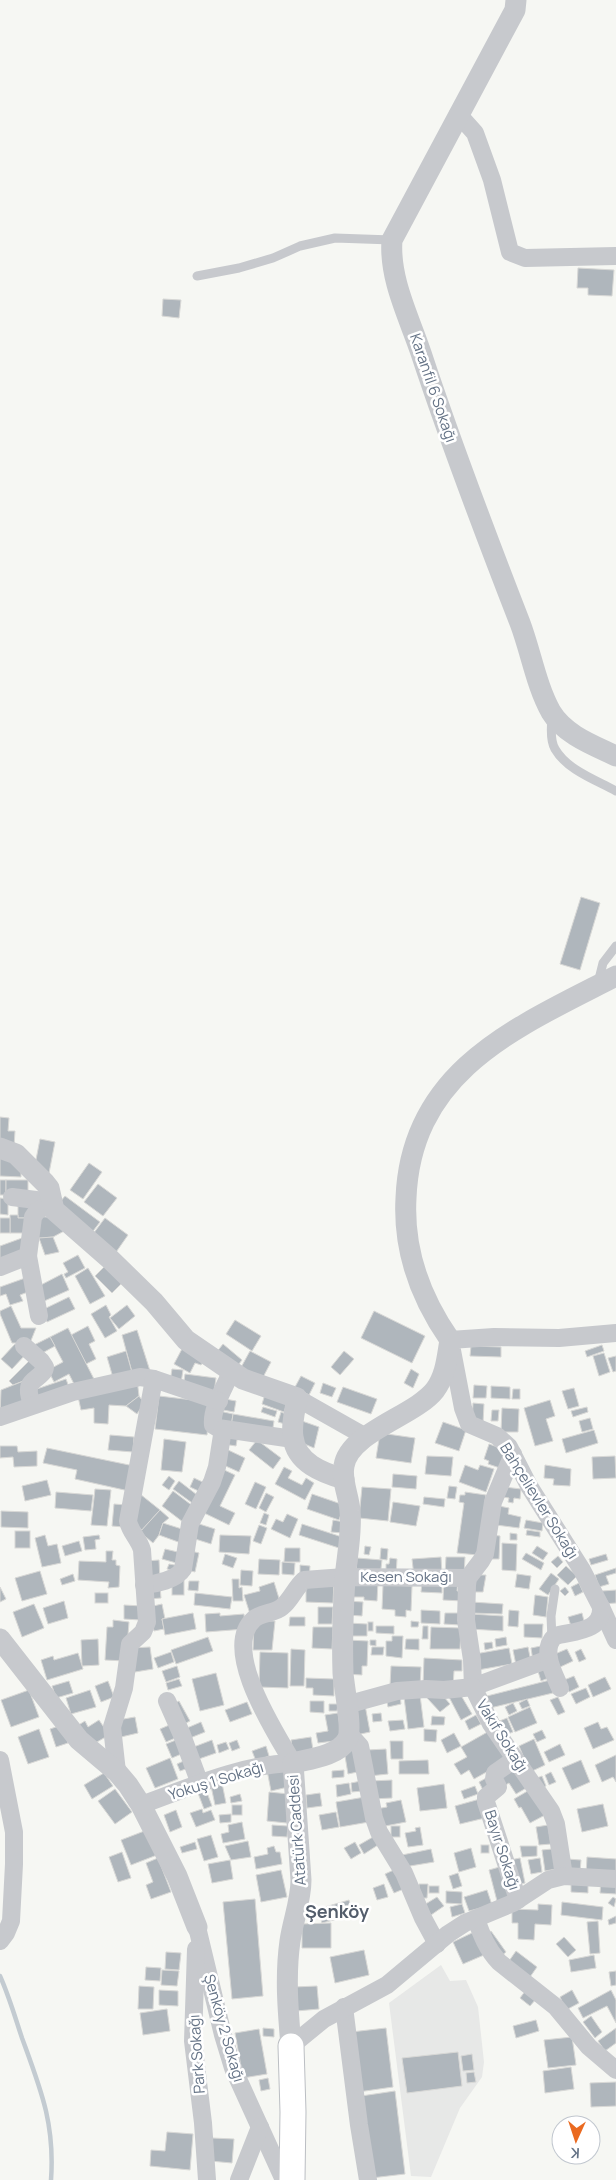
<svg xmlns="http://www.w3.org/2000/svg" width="616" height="2180" font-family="Manrope,sans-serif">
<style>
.built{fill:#e7e8e7}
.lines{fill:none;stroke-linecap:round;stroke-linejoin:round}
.stream{stroke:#c3cbd1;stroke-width:4.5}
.building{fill:#afb6bc;stroke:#d8d8d6}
.secondary-casing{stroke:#bbbec3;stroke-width:27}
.service{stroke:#c7c9cd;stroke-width:9}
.minor{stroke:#c7c9cd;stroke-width:18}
.tertiary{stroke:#c7c9cd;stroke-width:21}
.secondary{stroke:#fff;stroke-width:25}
.labels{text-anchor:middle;stroke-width:5;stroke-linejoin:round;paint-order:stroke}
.street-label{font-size:15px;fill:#657386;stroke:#fff}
.quarter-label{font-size:18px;font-weight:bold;fill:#535d6b;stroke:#fff}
</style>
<rect width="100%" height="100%" fill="#f6f7f3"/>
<path class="built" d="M441 1965 450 1981 466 1980 478 2007 484 2062 482 2077 460 2108 431 2177 411 2176 389 2003Z"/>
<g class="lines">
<path class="stream" d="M0 1976C9 1996 15 2017 22 2038 41 2090 55 2124 51 2180"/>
</g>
<g class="building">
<path d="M578 268 614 270 612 296 588 295V288H577Z"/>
<path d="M163 299 181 300 179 318 162 316Z"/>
<path d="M581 897 600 903 580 970 560 964Z"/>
<path d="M0 1117 9 1118 8 1131H15L14 1147 0 1146Z"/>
<path d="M40 1139 55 1142 49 1173 34 1170Z"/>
<path d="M0 1151 21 1163V1177L0 1176Z"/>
<path d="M89 1163 102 1172 83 1199 70 1190Z"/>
<rect x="0" y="1180" width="6" height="15"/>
<rect x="6" y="1180" width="22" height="15"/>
<path d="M98 1184 117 1198 103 1216 84 1202Z"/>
<path d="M65 1196 100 1222 90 1235 55 1208Z"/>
<path d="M0 1198 8 1199V1215L0 1214Z"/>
<rect x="18" y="1201" width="12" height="17"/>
<path d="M10 1215H18V1218H30L29 1233H10Z"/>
<path d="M36 1216 57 1218 66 1230 53 1237 31 1239Z"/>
<rect x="0" y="1218" width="10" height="15"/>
<path d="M105 1218 128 1235 114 1255 90 1238Z"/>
<path d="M53 1237 59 1252 45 1255 39 1238Z"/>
<path d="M22 1238 27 1253 0 1263V1246Z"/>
<path d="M78 1255 85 1268 66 1278 64 1274 68 1272 63 1263Z"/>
<path d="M108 1263 125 1280 112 1293 95 1276Z"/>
<path d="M88 1268 105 1296 90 1304 75 1276Z"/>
<path d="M62 1274 69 1290 42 1302 37 1287Z"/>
<path d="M28 1277 33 1290 20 1295 23 1301 10 1305 6 1294 0 1296V1287Z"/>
<path d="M69 1297 75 1309 47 1322 42 1310Z"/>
<path d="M106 1305 111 1315 109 1317 117 1331 105 1338 91 1314Z"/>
<path d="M127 1305 135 1316 119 1329 110 1318Z"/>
<path d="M11 1306 21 1328H36L30 1343H12L0 1314V1311Z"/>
<path d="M374 1311 425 1336 412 1363 361 1338Z"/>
<path d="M235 1320 261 1336 252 1351 226 1334Z"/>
<path d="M88 1326 95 1341 89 1344 96 1359 86 1364 71 1335Z"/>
<path d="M68 1328 95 1381 77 1390 69 1374 54 1382 48 1370 63 1362 50 1337Z"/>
<path d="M137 1330 150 1371 133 1376 122 1335Z"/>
<path d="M50 1337 55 1346 37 1356 32 1346Z"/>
<path d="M15 1344 26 1354 12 1369 1 1359Z"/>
<path d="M223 1344 242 1360 235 1369 216 1353Z"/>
<path d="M602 1345 604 1351 587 1357 585 1351Z"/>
<path d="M471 1346 501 1347V1357L470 1356Z"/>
<path d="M183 1347 205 1359 201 1365 195 1363 190 1373 174 1364Z"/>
<path d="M126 1351 133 1376 114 1381 107 1357Z"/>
<path d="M250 1351 271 1362 260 1383 239 1371Z"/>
<path d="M344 1351 354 1359 340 1375 331 1367Z"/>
<path d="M604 1353 610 1372 599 1376 593 1356Z"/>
<path d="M616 1356V1371L613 1372 608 1358Z"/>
<path d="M33 1357 42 1369 26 1380 13 1385 9 1381Z"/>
<path d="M172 1369 183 1370 181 1383 170 1382Z"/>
<path d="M411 1369 419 1374 413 1388 404 1383Z"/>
<path d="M185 1374 216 1378 214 1393 183 1388Z"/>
<path d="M301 1376 315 1383 309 1395 295 1387Z"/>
<path d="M66 1379 70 1390 34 1402 31 1391Z"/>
<path d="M137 1379 139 1396 126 1406 109 1405 108 1424 94 1423V1408L81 1410 77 1392Z"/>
<path d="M26 1380 30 1404 0 1415 1 1390Z"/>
<path d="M323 1383 336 1388 332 1397 320 1393Z"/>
<path d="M474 1385 487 1386 486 1398H473Z"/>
<path d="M491 1386 510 1387V1399L491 1398Z"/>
<path d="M343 1387 377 1399 371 1414 337 1402Z"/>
<path d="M574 1388 579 1406 568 1409 562 1391Z"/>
<path d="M513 1389H520V1399H512Z"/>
<path d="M266 1391 289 1398 284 1412 262 1404Z"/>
<path d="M139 1396 144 1403 137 1414 126 1406Z"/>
<path d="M159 1396 210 1402 207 1435 155 1429Z"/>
<path d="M225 1399 236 1401 234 1412 223 1410Z"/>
<path d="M550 1400 555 1416 546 1419 553 1441 535 1446 524 1408Z"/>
<path d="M473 1403 484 1404 483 1423H472Z"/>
<path d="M263 1407 277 1411 275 1417 261 1412Z"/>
<path d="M587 1407 588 1412 573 1417 571 1411Z"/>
<path d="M502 1408 519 1409 518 1432H501Z"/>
<path d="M492 1410H499L498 1421H491Z"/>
<path d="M219 1411 233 1414 231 1427 216 1424Z"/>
<path d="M281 1412 288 1415 285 1424 278 1422Z"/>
<path d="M233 1414 274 1421 272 1434 231 1427Z"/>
<path d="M590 1418 593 1429 582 1432 579 1421Z"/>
<path d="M302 1421 319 1427 314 1448 295 1440Z"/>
<path d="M443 1422 466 1430 459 1451 435 1443Z"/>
<path d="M594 1430 598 1443 566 1453 562 1439Z"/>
<path d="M225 1432 238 1434 236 1446 223 1444Z"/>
<path d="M380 1433 415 1438 411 1463 376 1458Z"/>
<path d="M110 1435 134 1437 133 1452 108 1450Z"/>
<path d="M164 1439 186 1442 182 1472 161 1470Z"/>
<path d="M257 1440 281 1458 273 1469 249 1450Z"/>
<path d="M489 1444 506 1450 500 1468 488 1464 489 1461 484 1459Z"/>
<path d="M0 1446H17L18 1452 37 1451V1466L14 1467 13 1457 0 1458Z"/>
<path d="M47 1448 134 1466 129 1491 75 1479 77 1470 43 1463Z"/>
<path d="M226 1449 245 1458 239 1472 219 1463Z"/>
<path d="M427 1456 453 1457 451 1476 425 1474Z"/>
<path d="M615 1456 616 1478 593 1479 592 1457Z"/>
<path d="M465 1465 478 1470 480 1465 494 1469 486 1492 459 1482Z"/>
<path d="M545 1465 571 1469 570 1486 553 1485 554 1479 544 1478Z"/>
<path d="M284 1467 292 1471 288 1478 302 1485 306 1478 314 1483 305 1500 275 1484Z"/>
<path d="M220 1468 235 1475 220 1506 235 1513 229 1525 200 1511Z"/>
<path d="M393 1474 417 1476 416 1489 392 1487Z"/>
<path d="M169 1476 175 1481 169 1490 162 1485Z"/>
<path d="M194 1478 209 1485 205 1494 190 1487Z"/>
<path d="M47 1480 51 1495 25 1501 22 1486Z"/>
<path d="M179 1481 201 1498 195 1505 173 1489Z"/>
<path d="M255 1482 266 1487 256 1509 245 1504Z"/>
<path d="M449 1486 457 1487 455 1499 447 1498Z"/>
<path d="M362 1487 391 1489 388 1521 359 1518Z"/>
<path d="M505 1487 521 1489 520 1499 514 1498 513 1503 508 1502 509 1498 503 1497Z"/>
<path d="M95 1489 111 1490 107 1526 91 1525Z"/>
<path d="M135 1490 160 1510 142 1530 135 1525Z"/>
<path d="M173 1491 194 1507 183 1522 162 1506Z"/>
<path d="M56 1492 93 1495 91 1511 55 1508Z"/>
<path d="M465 1492 486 1495 478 1555 457 1553 464 1503 459 1502 460 1495H465Z"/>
<path d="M266 1493 274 1497 266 1512 259 1508Z"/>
<path d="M312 1494 344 1505 339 1520 307 1509Z"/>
<path d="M424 1497 445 1499 444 1507 423 1504Z"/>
<path d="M393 1502 420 1506 416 1526 390 1522Z"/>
<path d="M114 1504 126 1505 124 1527 112 1526Z"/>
<path d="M499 1506 509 1508 508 1514 521 1517 519 1528 496 1525Z"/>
<path d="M160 1510 169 1518 163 1523 159 1535 153 1543 140 1532Z"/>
<path d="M1 1511 28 1512V1528L1 1527Z"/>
<path d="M264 1513 269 1515 266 1525 260 1523Z"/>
<path d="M287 1514 298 1519 290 1538 271 1529 276 1519 283 1522Z"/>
<path d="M333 1520 344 1522 343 1533 331 1532Z"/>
<path d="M526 1520 543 1523 542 1531 524 1528Z"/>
<path d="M193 1522 215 1529 211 1544 189 1537Z"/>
<path d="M163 1523 185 1530 181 1543 159 1535Z"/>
<path d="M302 1524 342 1537 339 1548 299 1535Z"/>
<path d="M259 1525 267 1528 261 1544 253 1541Z"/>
<path d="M527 1530 540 1532V1537L526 1535Z"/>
<rect x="15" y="1531" width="15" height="17"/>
<path d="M510 1533 517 1534V1540H510Z"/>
<path d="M45 1535 48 1546 57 1544 61 1563 42 1567 35 1538Z"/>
<path d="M99 1535 100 1539 95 1540 96 1549 85 1550 83 1537Z"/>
<path d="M220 1535 251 1536 249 1554 219 1552Z"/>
<path d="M492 1535 500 1536 499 1559H491Z"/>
<path d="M79 1541 82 1551 65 1556 62 1546Z"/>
<path d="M502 1543 517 1544 516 1571 502 1570Z"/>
<path d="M365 1546 371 1547 369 1555 364 1554Z"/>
<path d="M537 1546 548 1553 543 1560 532 1553Z"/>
<path d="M285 1548H300V1562H284Z"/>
<path d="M381 1548 388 1549 387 1560 380 1559Z"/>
<path d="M165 1549 182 1553 180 1564 162 1559Z"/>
<path d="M106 1551H113L112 1560H116V1565L120 1566 119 1587 108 1588 109 1582 78 1580 79 1561 106 1562Z"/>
<path d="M191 1551 199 1553 195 1572 187 1570Z"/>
<path d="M526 1553 544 1563 541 1570 522 1559Z"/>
<path d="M225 1554 237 1558 233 1568 222 1564Z"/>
<path d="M606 1554 608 1560 591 1565 589 1559Z"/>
<path d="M558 1556 563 1562 557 1568 551 1562Z"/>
<path d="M441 1557 442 1575 414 1576 412 1559Z"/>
<path d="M446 1557H465L464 1576 445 1575Z"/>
<path d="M357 1558 382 1560 380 1577 356 1575Z"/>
<path d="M390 1558 397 1559 396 1576H386V1564H389Z"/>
<path d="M259 1559 280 1560 279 1575 258 1574Z"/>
<path d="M159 1560 160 1581H147L146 1561Z"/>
<path d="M282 1562 295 1563 294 1575 282 1574Z"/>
<path d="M169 1564 180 1566 179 1572 167 1569Z"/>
<path d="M300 1565 310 1566 309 1578 300 1577Z"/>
<path d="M566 1566 577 1576 568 1585 557 1575Z"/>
<path d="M616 1568V1573L606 1576 609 1584 599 1587 595 1575Z"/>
<path d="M241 1570 253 1571 252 1586 240 1585Z"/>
<path d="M40 1571 47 1594 22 1601 15 1578Z"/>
<path d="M551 1573 559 1579 548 1595 539 1589Z"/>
<path d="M73 1574 75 1581 62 1585 60 1579Z"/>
<path d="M517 1574 531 1576 529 1589 515 1587Z"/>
<path d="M476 1575H486L483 1592H470Z"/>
<rect x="172" y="1578" width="12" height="17"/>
<path d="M232 1579H239V1588L242 1587 243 1601H233Z"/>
<path d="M444 1579 458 1580 457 1591H463V1601L443 1600Z"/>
<path d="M353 1580 378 1581 377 1601 364 1600V1597H353Z"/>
<path d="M189 1581H199L198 1591 188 1590Z"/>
<path d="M306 1581H334L333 1603 306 1602Z"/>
<path d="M274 1582 281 1605 250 1614 244 1595 260 1591 259 1587Z"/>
<path d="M422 1582 442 1583V1593L421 1592Z"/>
<path d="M579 1583 583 1592 575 1596 571 1587Z"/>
<path d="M383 1585 412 1586 411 1611 406 1610V1617L395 1616V1610L382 1609Z"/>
<path d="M160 1586 161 1598 148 1599 147 1587Z"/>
<path d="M0 1587 6 1599 0 1602Z"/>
<path d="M565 1587 569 1592 565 1596 560 1591Z"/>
<path d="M616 1590V1603L602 1604V1591Z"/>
<rect x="95" y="1593" width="13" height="10"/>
<path d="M195 1593 232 1597 230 1609 194 1605Z"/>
<path d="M535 1595 548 1597 546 1617 533 1615Z"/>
<path d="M64 1601 68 1618 48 1624 43 1608Z"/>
<path d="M347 1601 363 1602 362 1616 347 1615Z"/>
<path d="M471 1602 503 1604 502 1614 471 1613Z"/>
<path d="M34 1604 44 1628 22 1637 13 1612Z"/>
<path d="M162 1604 165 1619H162L164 1629 154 1631 149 1607Z"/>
<path d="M124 1605 142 1606 141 1620 124 1619Z"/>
<path d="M318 1607H333L332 1624H318Z"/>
<path d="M421 1610 440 1611V1624L421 1623Z"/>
<path d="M509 1610 519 1611 518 1627 508 1626Z"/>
<path d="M193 1613 196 1629 165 1635 162 1619Z"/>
<path d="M220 1613V1616L244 1614 245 1629 206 1632 205 1614Z"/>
<path d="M445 1613H460V1625L444 1624Z"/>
<path d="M582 1613 584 1621 571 1626 568 1617Z"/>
<path d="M471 1614 503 1616V1631L470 1629Z"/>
<path d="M290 1617H305V1626H289Z"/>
<path d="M113 1620 129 1622 126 1661 105 1660 107 1627H113Z"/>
<path d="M260 1621H275L272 1650H253L254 1625Z"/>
<path d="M411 1621 419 1622 418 1627H411Z"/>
<rect x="368" y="1622" width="5" height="9"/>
<path d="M348 1623 367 1624V1636H347Z"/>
<path d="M524 1624H543L542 1638 524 1637Z"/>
<path d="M376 1626H394V1634L376 1633Z"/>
<path d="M423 1626H428V1639H422Z"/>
<path d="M313 1627H333L332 1649 312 1648Z"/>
<path d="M431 1627 461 1628 460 1649H430Z"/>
<path d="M392 1636H403L402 1658 386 1656V1641H392Z"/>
<path d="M208 1637 213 1651 176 1664 171 1650Z"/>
<path d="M506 1637 507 1645 496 1647 495 1639Z"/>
<path d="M98 1639 99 1665 82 1666 81 1640Z"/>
<path d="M406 1639H419V1650L405 1649Z"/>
<path d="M347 1640 368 1641 367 1666H362V1675L345 1674Z"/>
<path d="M370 1640H376V1646L370 1645Z"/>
<path d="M492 1642 493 1648 485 1650 484 1643Z"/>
<path d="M541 1646 544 1659 533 1661 531 1648Z"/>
<path d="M150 1647 153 1669 129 1673 131 1648Z"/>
<path d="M372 1647H384L383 1655H371Z"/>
<path d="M528 1647 531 1662 516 1665 513 1650Z"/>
<path d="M509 1648 512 1664 478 1670 475 1654Z"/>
<path d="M291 1649 305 1650 304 1686H290Z"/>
<path d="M567 1649 573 1661 556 1669 550 1656Z"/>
<path d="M581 1649 586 1659 579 1662 575 1652Z"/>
<path d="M171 1652 174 1662 158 1668 154 1658Z"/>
<path d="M260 1652 288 1653V1688L259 1687Z"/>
<path d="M78 1653 83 1669 47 1680 41 1660 53 1656 54 1660Z"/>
<path d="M424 1658 462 1660V1671H454L453 1687 423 1686Z"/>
<path d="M546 1665 551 1677 541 1681 537 1668Z"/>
<path d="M177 1666 180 1677 166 1682 162 1671Z"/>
<path d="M391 1666 421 1667 420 1687 390 1686Z"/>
<path d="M216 1673 224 1705 200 1711 192 1679Z"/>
<path d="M574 1676 579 1687 569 1692 564 1680Z"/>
<path d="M605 1677 611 1689 593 1697 588 1685Z"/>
<path d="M306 1678 334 1679V1696L313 1695V1688H306Z"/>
<path d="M179 1679 182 1686 168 1690 166 1683Z"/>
<path d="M550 1680 553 1693 490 1708 487 1696Z"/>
<path d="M69 1681 73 1693 56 1698 52 1686Z"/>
<path d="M108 1681 114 1697 101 1702 95 1686Z"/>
<path d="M586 1688 590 1697 576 1704 571 1694Z"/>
<path d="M437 1689 450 1704 440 1712 427 1698Z"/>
<path d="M29 1690 39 1717 11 1727 1 1700Z"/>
<path d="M90 1690 96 1707 71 1714 66 1698Z"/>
<path d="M459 1692 472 1714 461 1720 449 1697Z"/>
<path d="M400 1695 401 1704 388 1707 386 1697Z"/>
<path d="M420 1695 424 1727 408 1729 404 1697Z"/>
<path d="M558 1697 565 1712 558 1715 550 1700Z"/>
<path d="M527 1699 530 1706 522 1709 519 1703Z"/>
<path d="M179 1701 190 1721 180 1726 170 1706Z"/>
<path d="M310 1701H324V1713L310 1712Z"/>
<path d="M247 1702 252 1714 230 1722 225 1710Z"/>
<path d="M513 1703 517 1711 509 1715 505 1707Z"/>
<path d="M329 1704H338L337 1711H329Z"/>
<path d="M365 1705 370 1732 356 1735 351 1708Z"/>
<path d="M530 1707 537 1723 515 1732 508 1717Z"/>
<path d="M338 1713 342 1740 318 1743 316 1733 328 1731 325 1715Z"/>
<path d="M381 1713 382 1721 373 1722 372 1714Z"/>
<path d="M476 1715 481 1724 469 1730 465 1721Z"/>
<path d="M432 1716 445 1717 444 1725H431Z"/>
<path d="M135 1717 138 1733 121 1737 118 1720Z"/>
<path d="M507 1718 513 1732 503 1736 497 1722Z"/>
<path d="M99 1720 109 1735 90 1746 77 1726 85 1721 88 1727Z"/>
<path d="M403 1720 405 1729 390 1731 388 1721Z"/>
<path d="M201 1722 205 1732 190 1738 187 1728Z"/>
<path d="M598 1722 601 1729 607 1727 614 1740 593 1749 584 1728Z"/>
<path d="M174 1723 180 1736 166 1742 160 1729Z"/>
<path d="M62 1725 68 1743 56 1747 50 1729Z"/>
<path d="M39 1729 49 1757 28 1764 18 1737Z"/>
<path d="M424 1729 437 1730 436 1742 424 1741Z"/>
<path d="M491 1730 508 1760 474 1779 469 1770 461 1775 454 1764 467 1757 461 1747Z"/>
<path d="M542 1730 546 1738 537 1742 533 1734Z"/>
<path d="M454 1733 461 1746 447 1753 441 1740Z"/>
<path d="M311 1737 313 1750 293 1753 291 1740Z"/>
<path d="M181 1738 186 1752 172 1758 166 1744Z"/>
<path d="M534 1739 545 1765 530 1772 519 1746Z"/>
<path d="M212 1740 216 1753 196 1760 191 1748Z"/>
<path d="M237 1740 240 1748 232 1751 229 1743Z"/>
<path d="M390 1741H403V1759H391Z"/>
<path d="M226 1742 229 1749 219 1753 217 1745Z"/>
<path d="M560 1744 565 1755 549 1762 544 1752Z"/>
<path d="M266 1746 269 1756 256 1761 252 1751Z"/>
<path d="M358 1748 362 1771 348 1774 344 1750Z"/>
<path d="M386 1749 388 1774 369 1776 367 1750Z"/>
<path d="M616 1755V1782L613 1777 602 1782 595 1765Z"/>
<path d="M170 1758 178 1779 155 1788 146 1768Z"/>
<path d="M188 1759 191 1767 180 1771 177 1764Z"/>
<path d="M428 1760 429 1774H399V1761Z"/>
<path d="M581 1760 590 1782 572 1790 562 1768Z"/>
<path d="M516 1766 528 1787 516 1794 509 1783 502 1787 496 1777Z"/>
<path d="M283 1767 288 1787 271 1791 267 1770Z"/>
<path d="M344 1770V1777L332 1778V1771Z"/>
<path d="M551 1772 556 1782 549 1785 545 1775Z"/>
<path d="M104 1773 113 1786 92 1799 84 1785Z"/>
<path d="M542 1776 546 1786 541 1788 537 1778Z"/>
<path d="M488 1777 493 1787 484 1792 479 1782Z"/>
<path d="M392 1780V1798L371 1799V1781Z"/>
<path d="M361 1781 362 1791 352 1792 351 1783Z"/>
<path d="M222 1783 226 1803 215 1805 211 1786Z"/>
<path d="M349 1783 351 1794 337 1797 336 1785Z"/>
<path d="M444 1784 447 1808 420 1811 417 1788Z"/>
<path d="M475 1786 478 1794 464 1799 461 1791Z"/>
<path d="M115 1789 132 1812 115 1824 98 1801Z"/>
<path d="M531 1789 545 1815 530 1823 521 1807 519 1808 514 1799Z"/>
<path d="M206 1790 212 1806 204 1809 198 1793Z"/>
<path d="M269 1792 289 1794 287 1823 267 1821Z"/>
<path d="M320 1793 322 1806 307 1808 306 1795Z"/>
<path d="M240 1794 242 1801 231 1803 230 1797Z"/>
<path d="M365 1797 369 1822 340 1827 336 1802Z"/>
<path d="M480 1799 485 1818 460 1824 455 1806Z"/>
<path d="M401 1800 406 1822 380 1827 376 1809 387 1807 386 1803Z"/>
<path d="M603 1804 608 1826 582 1832 577 1809Z"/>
<rect x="232" y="1805" width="10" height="10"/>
<path d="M202 1809 203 1813 211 1810 215 1820 196 1827 190 1813Z"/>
<path d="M176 1810 182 1827 170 1832 164 1815Z"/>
<path d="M336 1812 339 1827 322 1830 319 1815Z"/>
<path d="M231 1814V1822L220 1823 219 1815Z"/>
<path d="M242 1822 245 1839 223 1843 221 1834 229 1832 228 1825Z"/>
<path d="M272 1825 288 1826 287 1837 272 1836Z"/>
<path d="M548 1825 551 1844 539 1845 536 1827Z"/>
<rect x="391" y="1826" width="9" height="11"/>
<path d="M420 1827 423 1845 408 1847 405 1833 416 1831 415 1828Z"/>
<path d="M147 1830 157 1855 131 1865 121 1840Z"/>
<path d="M211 1835 218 1857 204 1861 197 1839Z"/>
<path d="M373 1837 378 1845 364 1854 359 1845Z"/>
<path d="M248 1841 251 1857 231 1860 225 1846Z"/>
<path d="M195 1842 197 1849 182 1853 180 1847Z"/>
<path d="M355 1842 361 1853 351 1859 344 1848Z"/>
<rect x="481" y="1845" width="8" height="8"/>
<path d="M274 1846 276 1852H280L282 1864 256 1869 254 1857 268 1854 267 1848Z"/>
<path d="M520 1846H537V1856L522 1857Z"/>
<path d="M471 1848 476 1867 459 1872 454 1853Z"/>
<path d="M431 1849 434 1862 404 1867 402 1855Z"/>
<path d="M552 1849 556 1869 545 1871 542 1850Z"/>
<path d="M122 1852 131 1878 118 1882 109 1857Z"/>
<path d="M587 1857 616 1859V1877L586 1875Z"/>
<path d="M158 1858 171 1892 151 1899 146 1885 153 1882 146 1863Z"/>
<path d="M520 1858 525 1883 515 1885 510 1860Z"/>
<path d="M540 1858 542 1872 531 1874 528 1860Z"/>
<path d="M567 1859 581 1860 580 1872H566Z"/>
<path d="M230 1860 233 1879 212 1883 208 1864Z"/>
<path d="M503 1866 511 1897 497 1901 489 1870Z"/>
<path d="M396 1869 406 1888 394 1893 385 1874Z"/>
<path d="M281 1870 287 1897 261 1902 256 1875Z"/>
<path d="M458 1873 462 1886 453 1889 449 1876Z"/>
<path d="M601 1880 616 1881V1894L600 1893Z"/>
<path d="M384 1884 388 1897 377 1900 373 1888Z"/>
<path d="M419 1884H428L427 1898H419Z"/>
<path d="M571 1884 588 1885V1893L571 1892Z"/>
<rect x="429" y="1886" width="10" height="7"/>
<path d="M487 1890 492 1905 469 1911 464 1897Z"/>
<path d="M446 1891 462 1892V1904L446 1903Z"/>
<path d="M437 1897 444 1906 431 1915 424 1905Z"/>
<path d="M613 1897 616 1899 614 1907 608 1903Z"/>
<path d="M255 1899 263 1996 232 1999 223 1902Z"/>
<path d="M349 1900 353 1915 322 1923 318 1909Z"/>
<path d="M562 1902 603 1907 602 1920 561 1915Z"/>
<path d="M462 1904 465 1913 452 1917 450 1907Z"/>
<path d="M538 1904 552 1905 551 1925 535 1924 534 1940 518 1939V1923H512V1909L538 1910Z"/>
<path d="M616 1916V1923L609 1925 608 1920Z"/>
<path d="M598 1921 600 1953 590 1954 587 1922Z"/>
<path d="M331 1923V1948H302V1924Z"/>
<path d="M491 1931 506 1952 501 1956 485 1935Z"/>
<path d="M474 1932 484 1955 463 1964 453 1942Z"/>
<path d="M564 1937 576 1950 568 1957 556 1944Z"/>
<path d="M364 1950 369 1975 335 1983 330 1957Z"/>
<path d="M516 1951 537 1967 530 1977 509 1961Z"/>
<path d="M166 1952 181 1953 179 1970 165 1969Z"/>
<path d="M594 1955 596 1968 571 1972 569 1960Z"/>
<path d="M146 1967 161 1968 160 1981 145 1980Z"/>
<path d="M162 1970 179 1971 177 1986 161 1985Z"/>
<path d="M616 1971V1985L611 1986 609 1972Z"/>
<path d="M139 1986 154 1987 153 2009H138Z"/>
<path d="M317 1986 319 2009 296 2011 294 1987Z"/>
<path d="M159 1990 178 1991V2006L159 2005Z"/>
<path d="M526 1990 536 1999 530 2006 520 1998Z"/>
<path d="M572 1990 579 2003 566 2010 560 1997Z"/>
<path d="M611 1990 616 2000V2023L607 2006 583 2018 578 2008Z"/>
<path d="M167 2009 170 2031 143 2035 140 2013Z"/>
<path d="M591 2016 602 2032 595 2038 583 2022Z"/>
<path d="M536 2020 539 2031 516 2038 513 2026Z"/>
<path d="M263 2028 274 2029V2037L263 2036Z"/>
<path d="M386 2028 393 2087 358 2092 351 2032Z"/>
<path d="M616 2028V2043L605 2051 598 2041Z"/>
<path d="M259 2029 267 2074 243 2078 235 2033Z"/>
<path d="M572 2037 576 2065 548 2068 544 2040Z"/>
<path d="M458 2052 462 2086 407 2093 402 2058Z"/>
<path d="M472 2054 474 2070 463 2071 461 2056Z"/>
<path d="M571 2067 574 2089 545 2093 543 2071Z"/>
<path d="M474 2072 476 2082 467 2083 466 2073Z"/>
<path d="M268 2078 270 2089 261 2091 259 2080Z"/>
<path d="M616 2082V2106L591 2107 590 2083Z"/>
<path d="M395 2091 405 2174 371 2178 361 2096Z"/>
<path d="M167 2132 193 2134 190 2170 150 2166 151 2150 165 2151Z"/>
<path d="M212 2138 234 2139 232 2163 210 2161Z"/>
</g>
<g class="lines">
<g class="secondary-casing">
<path id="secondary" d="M291 2046 293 2112 292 2180"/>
</g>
<g class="service">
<path d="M197 276 239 268 273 258 300 246 335 238 392 240"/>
<path d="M552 718C551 728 550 741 555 749 567 770 596 780 616 791"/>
<path d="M598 983 603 963 616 946"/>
<path d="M552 1639 551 1616 555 1589"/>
</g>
<g class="minor">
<path d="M458 114 475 133 492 180 510 252 525 258 616 256"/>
<path d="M12 1197 52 1202"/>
<path d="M28 1256 39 1316"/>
<path d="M0 1267 28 1256 33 1217 37 1211 52 1202"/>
<path d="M24 1346 41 1361 45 1367C44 1377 29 1379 29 1389 28 1394 31 1400 32 1405"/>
<path d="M231 1372C225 1387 211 1409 213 1425L218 1428 293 1439"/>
<path d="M297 1398 366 1437"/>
<path d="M0 1417 73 1392 140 1377 154 1379 219 1401"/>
<path d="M513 1454 493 1502 485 1554 481 1561 468 1578 467 1585 466 1620 472 1660 473 1687 549 1659"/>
<path d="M144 1585C156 1584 176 1580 183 1569L190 1524 212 1482 217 1467 223 1429"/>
<path d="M601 1607 616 1640"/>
<path d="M560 1688C554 1673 540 1650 555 1636 573 1631 603 1632 601 1607L582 1570 529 1486 509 1447 497 1436 469 1424 463 1408 450 1340 494 1337 559 1338 616 1333"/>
<path d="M167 1701 182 1735 200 1784"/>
<path d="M346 1705 397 1691 426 1689 444 1690 473 1687 491 1724 551 1811 556 1824 564 1876"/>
<path d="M350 1735 360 1746 374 1818 379 1832 404 1873 423 1918 437 1944"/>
<path d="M515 1759 495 1773 494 1779 498 1787 486 1797V1802L518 1900"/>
<path d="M0 1760 14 1832V1864L11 1921 6 1933 0 1941"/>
<path d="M117 1772 112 1727 124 1688 130 1644 143 1632 147 1622 142 1550C139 1539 130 1532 128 1521L154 1379"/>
<path d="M141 1805C188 1788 242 1764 293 1763 276 1733 220 1649 254 1619 262 1612 274 1614 282 1607 291 1600 295 1588 304 1580L345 1577 468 1578"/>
<path d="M476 1919C482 1936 487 1949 499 1962L556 2007 589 2047 616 2070"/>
<path d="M197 1927 223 2035 233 2068 284 2180"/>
<path d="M196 1949 193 2041 203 2123 207 2180"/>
<path d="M344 2007 359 2125 368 2180"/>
<path d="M291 2046 324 2019 387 1985 448 1934 465 1923 513 1903 548 1880 564 1876 616 1879"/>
<path d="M239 2180 260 2127"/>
</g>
<g class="tertiary">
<path d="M516 0 515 10 392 240C389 279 409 317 421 353 451 444 485 533 520 623 531 652 536 685 551 712 565 735 593 745 616 756"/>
<path d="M0 1148 16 1154 45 1183 49 1188 54 1210 110 1259 154 1302 186 1340 243 1379 297 1398C295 1410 291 1425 293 1437 296 1463 323 1473 344 1479"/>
<path d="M0 1639 79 1740 117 1772 128 1785 141 1805 177 1876 197 1927"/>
<path d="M291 2046C288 2011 285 1976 290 1941 293 1920 301 1901 301 1880L293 1763C309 1759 338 1756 347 1740 353 1730 344 1688 343 1673 342 1642 343 1610 345 1578 347 1556 352 1533 350 1511 349 1496 341 1480 344 1466 349 1432 415 1416 435 1390 446 1375 447 1357 450 1340 420 1297 403 1251 406 1198 411 1070 517 1027 616 976"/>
</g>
<use href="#secondary" class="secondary"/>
</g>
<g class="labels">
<g class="street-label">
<text transform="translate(433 388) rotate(71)" y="5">Karanfil 6 Sokağı</text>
<text transform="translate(539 1501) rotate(58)" y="5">Bahçelievler Sokağı</text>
<text x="406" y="1582">Kesen Sokağı</text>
<text transform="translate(502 1736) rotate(58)" y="5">Vakıf Sokağı</text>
<text transform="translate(216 1781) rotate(-17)" y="5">Yokuş 1 Sokağı</text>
<text transform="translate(297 1830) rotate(-94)" y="5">Atatürk Caddesi</text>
<text transform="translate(502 1850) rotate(72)" y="5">Bayır Sokağı</text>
<text transform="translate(224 2028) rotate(74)" y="5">Şenköy 2 Sokağı</text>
<text transform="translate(197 2054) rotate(-94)" y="5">Park Sokağı</text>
</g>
<g class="quarter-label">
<text x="337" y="1918">Şenköy</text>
</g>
</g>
<g transform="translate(576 2140) rotate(183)"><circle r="24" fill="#ffffff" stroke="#c1c7cf"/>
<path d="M0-4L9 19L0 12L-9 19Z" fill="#ea6a20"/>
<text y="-8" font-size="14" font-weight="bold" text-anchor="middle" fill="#657386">K</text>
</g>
</svg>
